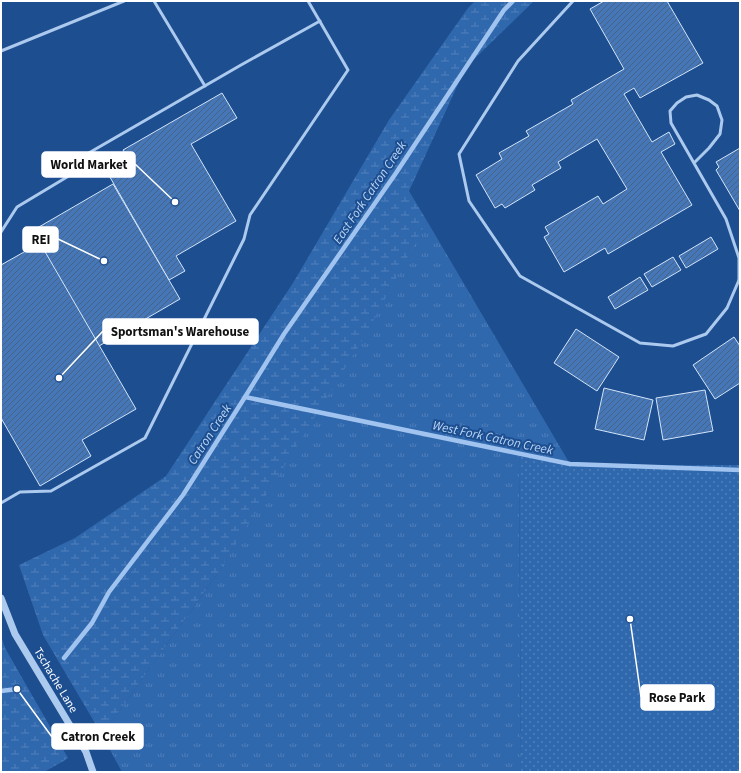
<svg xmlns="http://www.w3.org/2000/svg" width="741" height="773" font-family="'Source Sans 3',sans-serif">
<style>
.grass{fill:url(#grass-tufts)}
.wetland{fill:url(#wetland-marsh)}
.park{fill:url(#park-dots)}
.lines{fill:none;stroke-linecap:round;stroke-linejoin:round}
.stream{stroke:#a0c4ef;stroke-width:4.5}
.building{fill:url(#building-hatch);stroke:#d2e4fa}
.service{stroke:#acc9ee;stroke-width:3}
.tertiary{stroke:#acc9ee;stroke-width:7}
.labels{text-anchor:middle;stroke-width:4;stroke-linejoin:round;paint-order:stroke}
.street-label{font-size:12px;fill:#fff;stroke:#1d4e90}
.water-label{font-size:13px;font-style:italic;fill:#b8d4f5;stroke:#1d4e90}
.leader{fill:none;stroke:#fff;stroke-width:1.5}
.callout-dot{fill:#fff;stroke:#1d4e90;stroke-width:1.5}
.callout{fill:#fff;stroke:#fff;stroke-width:1.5}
.callout-label{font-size:13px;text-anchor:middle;font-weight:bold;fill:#111}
</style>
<defs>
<pattern id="grass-tufts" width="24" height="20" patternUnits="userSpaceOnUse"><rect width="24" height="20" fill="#3068ae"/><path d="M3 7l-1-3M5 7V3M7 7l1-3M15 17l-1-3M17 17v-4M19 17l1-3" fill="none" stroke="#4f7fba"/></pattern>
<pattern id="wetland-marsh" width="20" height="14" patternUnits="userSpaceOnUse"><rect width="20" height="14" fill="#3068ae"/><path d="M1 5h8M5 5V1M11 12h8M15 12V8" fill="none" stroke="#4f7fba"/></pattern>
<pattern id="park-dots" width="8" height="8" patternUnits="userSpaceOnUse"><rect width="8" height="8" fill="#3068ae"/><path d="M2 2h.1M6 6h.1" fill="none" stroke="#4f7fba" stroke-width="1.8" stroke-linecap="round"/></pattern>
<pattern id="building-hatch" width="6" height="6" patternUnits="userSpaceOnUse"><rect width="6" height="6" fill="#4577b8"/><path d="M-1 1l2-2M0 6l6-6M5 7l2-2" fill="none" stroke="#486282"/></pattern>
</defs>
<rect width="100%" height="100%" fill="#1d4e90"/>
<path class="grass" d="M427 221 570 464 519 453 521 772H122L102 735 218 573Z"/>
<g class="wetland">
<path d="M475 1H534L466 67 409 191 427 221 365 336 218 573 102 735 43 635 19 565 75 538 166 476 293 283 389 120 468 8Z"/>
<path d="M1 636 5 648 68 758 62 762 44 772H1Z"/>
</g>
<path class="park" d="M519 453 590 466 740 465V772H521Z"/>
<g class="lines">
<g class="stream">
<path d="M245 397 570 464 740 470"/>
<path d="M64 658 92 623 109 592 183 495 245 397 284 334 396 173 504 10 513 1"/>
<path d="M1 691 17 689"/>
</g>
</g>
<g class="building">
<path d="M604 1H667L703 63 640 98 634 88 624 94 652 142 669 132 675 144 661 152 692 205 608 254 605 248 564 272 544 237 549 234 545 227 598 196 603 204 627 189 597 139 558 162 561 168 532 185 535 190 505 208 502 204 495 208 476 175 502 159 499 153 529 136 526 131 573 104 571 100 624 69 590 9Z"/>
<path d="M222 93 237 118 191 144 236 221 176 256 185 271 169 280 107 172 129 160 123 150Z"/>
<path d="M740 148V211L716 170 719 167 716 162Z"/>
<path d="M113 184 180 299 99 346 32 231Z"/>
<path d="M711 237 718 249 686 268 679 256Z"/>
<path d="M40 243 136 409 82 440 91 456 40 486 1 418V265Z"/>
<path d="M673 257 681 270 652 287 644 274Z"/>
<path d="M640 277 648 290 615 309 608 297Z"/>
<path d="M576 329 619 357 597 391 554 363Z"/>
<path d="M734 337 740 346V383L715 399 693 365Z"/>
<path d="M604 388 653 400 644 440 595 429Z"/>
<path d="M705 390 713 431 663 440 656 398Z"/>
</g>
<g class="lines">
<g class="service">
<path d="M154 1 205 86"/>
<path d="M573 1 518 61 459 154 469 201 520 276 640 343 673 346 706 334 727 308 739 280H740"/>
<path d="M1 51 124 1"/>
<path d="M694 163 709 148 720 134 722 120 717 106 709 100 697 95 686 97 677 103 670 111 671 123 726 219 739 258V280"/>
<path d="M1 232 17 207 77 171 87 154 241 65 320 21"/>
<path d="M1 503 20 492 51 491 145 438 244 239 250 215 348 70 308 1"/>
</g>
<path class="tertiary" d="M1 598 15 634 86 752 93 772"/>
</g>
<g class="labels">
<g class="street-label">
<text transform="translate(56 680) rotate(59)" y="4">Tschache Lane</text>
</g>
<g class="water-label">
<text transform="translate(369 192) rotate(-56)" y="5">East Fork Catron Creek</text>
<text transform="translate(209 434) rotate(-57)" y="5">Catron Creek</text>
<text transform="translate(493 437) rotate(12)" y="5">West Fork Catron Creek</text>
</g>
</g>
<path class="leader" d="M175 202L135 164M104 261L58 239M59 378L103 331M630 619L641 697M17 689L52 737"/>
<g class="callout-dot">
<circle cx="175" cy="202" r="4"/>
<circle cx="104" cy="261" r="4"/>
<circle cx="59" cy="378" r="4"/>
<circle cx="630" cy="619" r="4"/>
<circle cx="17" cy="689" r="4"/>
</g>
<g class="callout">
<rect x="42" y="152" width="93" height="25" rx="4"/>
<rect x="23" y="227" width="35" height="25" rx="4"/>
<rect x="103" y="319" width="155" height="25" rx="4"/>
<rect x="641" y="685" width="73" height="25" rx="4"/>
<rect x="52" y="724" width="91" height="25" rx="4"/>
</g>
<g class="callout-label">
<text x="89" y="169">World Market</text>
<text x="41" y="244">REI</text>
<text x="180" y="336">Sportsman's Warehouse</text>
<text x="677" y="702">Rose Park</text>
<text x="98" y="741">Catron Creek</text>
</g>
<rect width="741" height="773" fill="none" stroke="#ffffff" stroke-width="4"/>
</svg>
